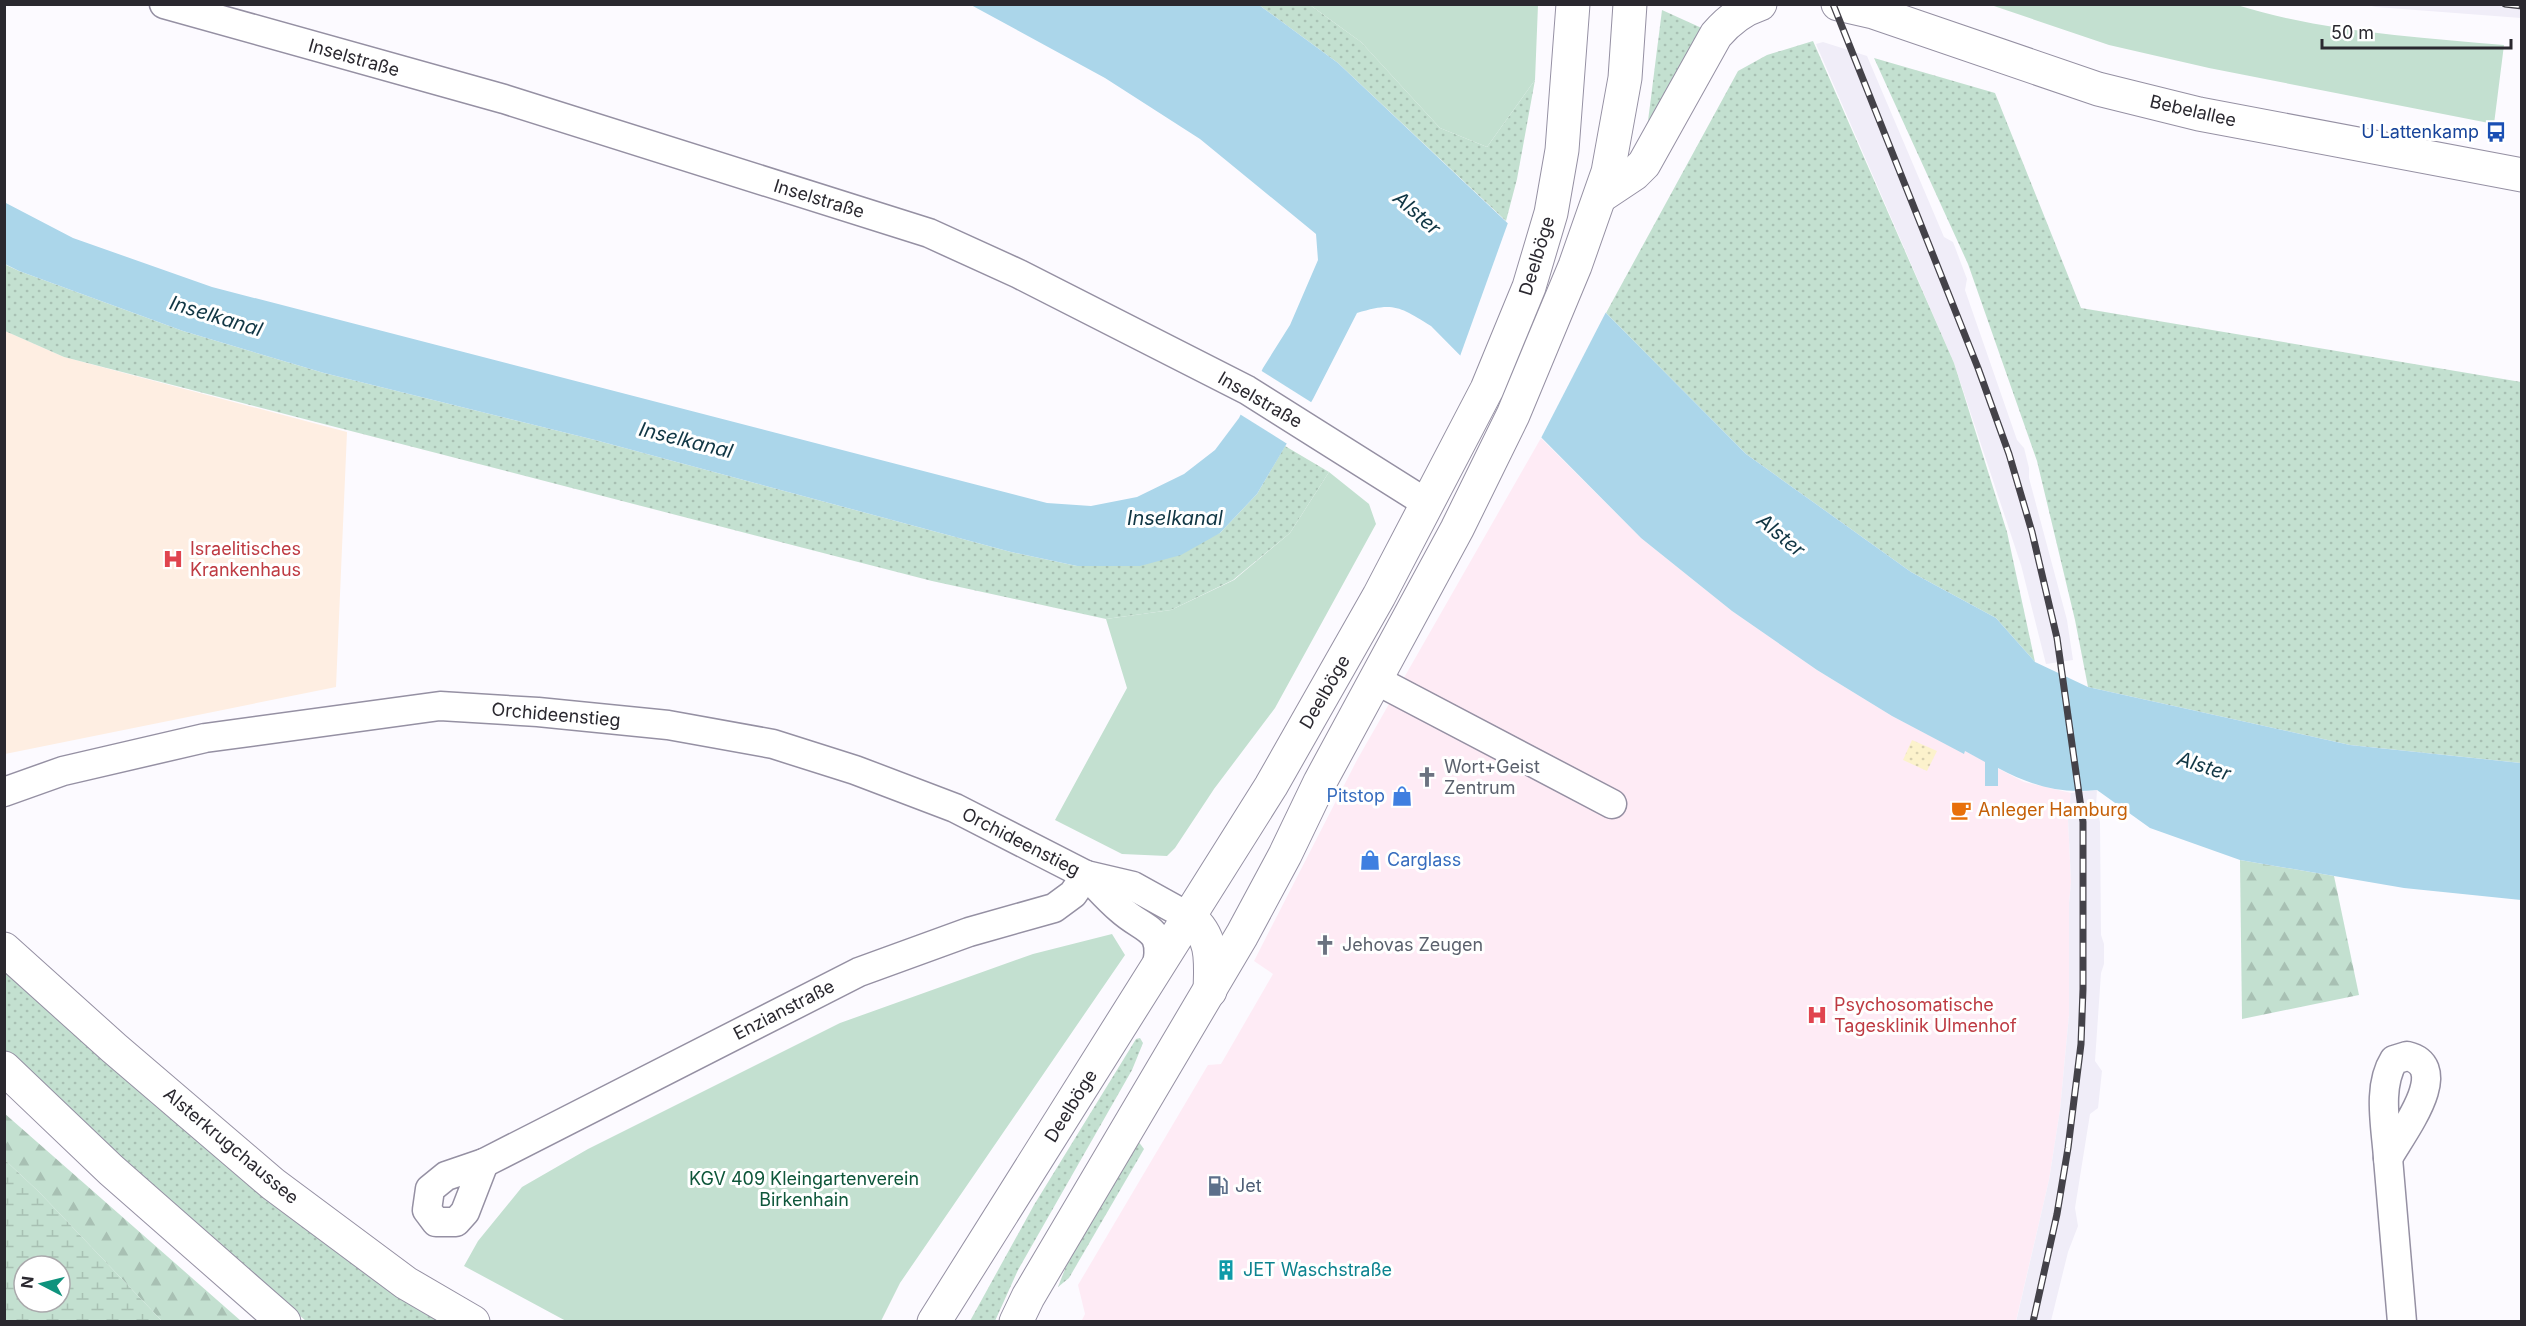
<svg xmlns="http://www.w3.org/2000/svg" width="2526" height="1326" font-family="Inter,sans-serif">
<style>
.commercial{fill:#feebf5}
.built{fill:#f0edf8}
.medical{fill:#feeee2}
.grass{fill:url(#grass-dots)}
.forest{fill:url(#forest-firs)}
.wetland{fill:url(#wetland-marsh);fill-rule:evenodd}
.sand{fill:url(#sand-dots)}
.garden{fill:#c3e0d0}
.water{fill:#abd6ea}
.pier{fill:#fcfaff}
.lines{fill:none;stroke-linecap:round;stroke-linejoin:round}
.street-casing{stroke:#9590a3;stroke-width:31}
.secondary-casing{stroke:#9590a3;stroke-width:35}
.primary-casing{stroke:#9590a3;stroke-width:35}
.street{stroke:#fff;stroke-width:28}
.secondary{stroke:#fff;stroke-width:33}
.primary{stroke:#fff;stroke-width:33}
.rail-casing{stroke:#444249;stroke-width:7}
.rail{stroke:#fff;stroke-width:4.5;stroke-dasharray:14;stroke-linecap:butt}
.labels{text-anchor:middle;stroke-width:6;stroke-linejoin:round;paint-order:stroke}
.street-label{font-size:18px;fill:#2a282f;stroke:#fff}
.transit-label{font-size:18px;fill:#164399;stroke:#fff;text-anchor:end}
.health-label{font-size:18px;fill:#be3a42;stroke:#fff;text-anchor:start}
.worship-label{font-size:18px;fill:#5b616d;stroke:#fff;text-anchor:start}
.shop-label{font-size:18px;fill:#366cbe;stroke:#fff;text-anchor:end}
.food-label{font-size:18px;fill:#c56008;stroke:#fff;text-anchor:start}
.park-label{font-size:18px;fill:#0e563a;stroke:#fff}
.service-label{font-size:18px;fill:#4e5e75;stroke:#fff;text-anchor:start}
.culture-label{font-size:18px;fill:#0d838f;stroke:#fff;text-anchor:start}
.water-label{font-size:20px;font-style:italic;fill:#103644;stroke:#fff}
</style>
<defs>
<pattern id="grass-dots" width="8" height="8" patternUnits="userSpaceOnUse" patternTransform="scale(1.5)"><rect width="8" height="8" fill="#c3e0d0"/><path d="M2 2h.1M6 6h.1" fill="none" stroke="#a8c0b3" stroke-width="1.8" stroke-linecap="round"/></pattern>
<pattern id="forest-firs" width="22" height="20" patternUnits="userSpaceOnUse" patternTransform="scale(1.5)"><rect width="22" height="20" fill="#c3e0d0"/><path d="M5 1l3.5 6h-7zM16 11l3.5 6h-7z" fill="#a8c0b3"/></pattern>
<pattern id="wetland-marsh" width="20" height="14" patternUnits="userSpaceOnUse" patternTransform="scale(1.5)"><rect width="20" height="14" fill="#c3e0d0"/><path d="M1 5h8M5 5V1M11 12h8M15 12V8" fill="none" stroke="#a8c0b3"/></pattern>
<pattern id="sand-dots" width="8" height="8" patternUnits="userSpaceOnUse" patternTransform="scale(1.5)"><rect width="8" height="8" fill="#fcf2cc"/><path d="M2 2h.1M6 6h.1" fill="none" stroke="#d8d0b0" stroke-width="1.8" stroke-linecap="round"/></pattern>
</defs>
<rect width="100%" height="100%" fill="#fcfaff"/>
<path class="commercial" d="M1541 438 1641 538 1732 611 1817 670 1892 716 1963 753 1965 751 2024 782 2071 793 2068 819 2071 882 2069 903V1015L2060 1110 2049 1180 2016 1321 1081 1322 1085 1314 1078 1285 1208 1065 1221 1064 1273 974 1254 961 1357 760Z"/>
<g class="built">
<path d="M2367 5H2521V18L2376 7Z"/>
<path d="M1823 42 1867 56 1944 237 1953 242 1967 279 1965 290 2017 440 2024 448 2029 468V478L2067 620 2073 660 2046 664 2021 565 1954 363 1816 44Z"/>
<path d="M2097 790 2096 806 2100 822 2101 935 2104 944V964L2101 973 2095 1061 2102 1071 2098 1108 2090 1114 2075 1208 2078 1226 2068 1252 2051 1321 2016 1322 2049 1180 2060 1110 2069 1015V903L2071 882 2068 819 2071 793Z"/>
</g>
<path class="medical" d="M5 331 64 357 347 432 336 687 5 754Z"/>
<g class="grass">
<path d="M1259 5H1310L1361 42 1440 128 1487 147 1535 80 1517 179 1506 221 1338 63Z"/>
<path d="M1662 10 1706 30 1646 137Z"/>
<path d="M1813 41 1954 363 2007 532 2035 662 1996 618 1911 572 1746 454 1606 313 1738 71 1767 55Z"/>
<path d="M1874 58 1995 93 2081 308 2521 382V763L2350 745 2088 687 2075 620 2037 461 1968 264Z"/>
<path d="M4 264 19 271 183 331 324 373 595 440 1011 552 1077 566 1220 533 1257 494 1285 446 1329 472 1290 533 1233 580 1171 610 1106 619 932 581 64 357 5 331Z"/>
<path d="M4 969 445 1321H306L137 1175 5 1051Z"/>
<path d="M1140 1038 1143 1043 1132 1070 1018 1270 995 1321H970L1034 1205 1136 1039Z"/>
<path d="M1135 1137 1144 1149 1069 1278 1058 1287 1072 1251Z"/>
</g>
<g class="forest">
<path d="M2240 860 2334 876 2359 995 2242 1019Z"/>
<path d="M4 1113 241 1321H162L39 1192 5 1160Z"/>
</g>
<path class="wetland" d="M5 1160 39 1192 162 1321H5ZM24 1266H60V1302H24Z"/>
<path class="sand" d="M1912 740 1937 751 1927 771 1903 760Z"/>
<g class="garden">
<path d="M1310 5H1538L1535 80 1487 147 1440 128 1361 42Z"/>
<path d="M1991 5H2237C2324 32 2414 37 2504 45L2494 124 2209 68 2109 45Z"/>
<path d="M1329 472 1369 504 1376 524 1275 708 1214 789 1175 848 1167 856 1122 854 1055 820 1127 688 1106 619 1171 610 1234 580 1290 533Z"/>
<path d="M1112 934 1125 955 900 1283 881 1321H566L464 1266 478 1241 522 1187 588 1149 840 1023 1033 954Z"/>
</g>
<path class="water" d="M971 5H1259L1338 63 1555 268 1606 313 1746 454 1911 572 1996 618 2035 662 2088 687 2350 745 2521 763V900L2404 888 2240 860 2150 828 2097 790C2060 794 2032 786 1998 768V786H1985V762L1965 751 1964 754 1892 716 1817 670 1732 611 1641 538 1431 326C1399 306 1393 302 1357 313L1313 399 1257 494 1220 533 1181 555 1140 566H1077L1011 552 595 440 324 373 183 331 19 271 5 264 4 202 73 238 212 287 1047 503 1091 506 1137 497 1184 474 1215 450 1239 418 1263 368 1290 325 1318 260 1316 234 1200 139 1105 78Z"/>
<g class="pier">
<path d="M1509 220 1607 310 1540 440 1459 359Z"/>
<path d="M1260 370 1314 404 1289 445 1238 413Z"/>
</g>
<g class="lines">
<g class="street-casing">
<g id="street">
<path d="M164 4 504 99 929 233 1019 274 1247 390 1428 504"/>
<path d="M1376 680 1612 804"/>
<path d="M4 792 63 771 205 738 440 706 538 712 668 725 773 744 855 770 955 808 1086 875 1133 886 1189 917"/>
<path d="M1086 875C1097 886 1108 899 1120 909 1145 932 1166 926 1156 970"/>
<path d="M2407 1056C2454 1067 2401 1134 2388 1158 2386 1127 2377 1087 2394 1060Z"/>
<path d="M2388 1158 2402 1322"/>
<path d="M484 1163 859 972 969 932 1054 908 1073 894 1086 875"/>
<path d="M484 1163 465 1212 456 1222H436L427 1210 430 1189 446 1176Z"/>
</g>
</g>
<g class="secondary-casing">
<g id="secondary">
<path d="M1838 4 1873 12 2098 89 2199 114 2522 175"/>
<path d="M1601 196 1634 174 1644 164 1716 35C1728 21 1741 10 1760 4"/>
</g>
</g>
<g class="primary-casing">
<g id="primary">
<path d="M1189 917C1214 937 1211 962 1210 991"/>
<path d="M4 949 114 1048 273 1184 406 1283 473 1322"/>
<path d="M4 1068 111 1170 284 1322"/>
<path d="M934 1322 1271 786 1379 596 1487 389 1529 287 1551 213 1562 150 1573 4"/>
<path d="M1016 1322 1028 1297 1242 935 1285 855 1320 782 1457 529 1513 415 1575 266 1608 172 1625 78 1630 4"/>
</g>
</g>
<use href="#street" class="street"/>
<use href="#secondary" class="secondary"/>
<use href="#primary" class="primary"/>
<g class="rail-casing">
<g id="rail">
<path d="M1833 4 1978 368 2009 454 2032 532 2057 638 2083 822V989L2081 1044 2068 1148 2057 1214 2033 1322"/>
<path d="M2505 4 2522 6"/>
</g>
</g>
<use href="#rail" class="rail"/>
</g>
<defs>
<g id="bus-bare" transform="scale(1.62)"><path d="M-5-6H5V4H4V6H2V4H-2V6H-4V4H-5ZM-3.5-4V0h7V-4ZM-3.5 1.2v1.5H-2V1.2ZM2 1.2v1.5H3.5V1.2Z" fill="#1a4fb4" stroke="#fff" stroke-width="2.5" paint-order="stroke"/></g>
<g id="hospital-bare" transform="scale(1.62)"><path d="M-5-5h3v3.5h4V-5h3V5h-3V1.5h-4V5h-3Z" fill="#e0444e" stroke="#fff" stroke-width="2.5" paint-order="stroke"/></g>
<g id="church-bare" transform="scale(1.62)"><path d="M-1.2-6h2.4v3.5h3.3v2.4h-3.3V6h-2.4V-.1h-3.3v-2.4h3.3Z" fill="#6b7280" stroke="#fff" stroke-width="2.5" paint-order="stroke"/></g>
<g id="shop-bare" transform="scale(1.62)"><path d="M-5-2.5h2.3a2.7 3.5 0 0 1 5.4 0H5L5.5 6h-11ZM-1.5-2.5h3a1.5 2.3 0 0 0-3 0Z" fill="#3f7fe0" stroke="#fff" stroke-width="2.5" paint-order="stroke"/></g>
<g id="cafe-bare" transform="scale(1.62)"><path d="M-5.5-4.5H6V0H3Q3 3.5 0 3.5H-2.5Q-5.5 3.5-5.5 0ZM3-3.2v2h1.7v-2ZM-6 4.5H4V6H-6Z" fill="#e8710a" stroke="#fff" stroke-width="2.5" paint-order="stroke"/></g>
<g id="fuel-bare" transform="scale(1.62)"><path d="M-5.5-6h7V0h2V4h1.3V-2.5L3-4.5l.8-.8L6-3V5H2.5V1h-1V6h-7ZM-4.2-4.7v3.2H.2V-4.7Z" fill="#5c6f8a" stroke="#fff" stroke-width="2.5" paint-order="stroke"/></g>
<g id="building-bare" transform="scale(1.62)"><path d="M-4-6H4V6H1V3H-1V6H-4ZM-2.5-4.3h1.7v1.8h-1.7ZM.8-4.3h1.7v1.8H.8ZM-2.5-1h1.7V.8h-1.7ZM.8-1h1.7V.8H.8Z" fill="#0f9aa8" stroke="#fff" stroke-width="2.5" paint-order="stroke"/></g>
</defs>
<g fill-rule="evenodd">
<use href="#bus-bare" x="2496" y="132"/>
<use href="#hospital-bare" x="173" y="559"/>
<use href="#church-bare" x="1427" y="777"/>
<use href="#shop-bare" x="1402" y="796"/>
<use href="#cafe-bare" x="1961" y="810"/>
<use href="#shop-bare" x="1370" y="860"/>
<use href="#church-bare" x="1325" y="945"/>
<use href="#hospital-bare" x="1817" y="1015"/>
<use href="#fuel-bare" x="1218" y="1186"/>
<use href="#building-bare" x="1226" y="1270"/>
</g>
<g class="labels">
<g class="street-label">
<text transform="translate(354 58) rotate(16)" y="6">Inselstraße</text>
<text transform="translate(2193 111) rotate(13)" y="6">Bebelallee</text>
<text transform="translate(819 199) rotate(17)" y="6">Inselstraße</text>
<text transform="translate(1537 256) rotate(-73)" y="6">Deelböge</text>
<text transform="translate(1260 400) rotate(30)" y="6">Inselstraße</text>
<text transform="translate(1325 692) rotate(-60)" y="6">Deelböge</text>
<text transform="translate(556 715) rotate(5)" y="6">Orchideenstieg</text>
<text transform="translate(1021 842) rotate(27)" y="6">Orchideenstieg</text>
<text transform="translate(784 1010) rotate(-27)" y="6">Enzianstraße</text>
<text transform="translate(1071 1106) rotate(-58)" y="6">Deelböge</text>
<text transform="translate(231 1146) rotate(40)" y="6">Alsterkrugchaussee</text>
</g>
<g class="transit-label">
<text x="2479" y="138">U Lattenkamp</text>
</g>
<g class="health-label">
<text x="190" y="555">Israelitisches<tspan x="190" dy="21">Krankenhaus</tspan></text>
<text x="1834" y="1011">Psychosomatische<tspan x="1834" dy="21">Tagesklinik Ulmenhof</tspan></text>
</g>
<g class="worship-label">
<text x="1444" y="773">Wort+Geist<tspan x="1444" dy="21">Zentrum</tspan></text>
<text x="1342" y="951">Jehovas Zeugen</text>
</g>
<g class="shop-label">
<text x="1385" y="802">Pitstop</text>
<text x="1387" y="866" text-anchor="start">Carglass</text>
</g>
<g class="food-label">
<text x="1978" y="816">Anleger Hamburg</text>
</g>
<g class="park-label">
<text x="804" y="1185">KGV 409 Kleingartenverein<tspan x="804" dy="21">Birkenhain</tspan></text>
</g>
<g class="service-label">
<text x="1235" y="1192">Jet</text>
</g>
<g class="culture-label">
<text x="1243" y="1276">JET Waschstraße</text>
</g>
<g class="water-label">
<text transform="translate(1417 213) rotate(41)" y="7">Alster</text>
<text transform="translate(216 316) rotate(17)" y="7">Inselkanal</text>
<text transform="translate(686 440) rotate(14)" y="7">Inselkanal</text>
<text x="1175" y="525">Inselkanal</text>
<text transform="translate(1781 535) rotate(40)" y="7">Alster</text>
<text transform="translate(2204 766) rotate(18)" y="7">Alster</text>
</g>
</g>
<rect width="2526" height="1326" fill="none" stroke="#2a282f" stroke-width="12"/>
<g transform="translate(42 1284) rotate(277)"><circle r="28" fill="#ffffff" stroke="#aaa9ac" stroke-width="1.5"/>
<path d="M0-4.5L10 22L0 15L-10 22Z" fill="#0e937d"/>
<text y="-9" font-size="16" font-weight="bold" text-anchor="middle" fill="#2a282f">N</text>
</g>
<path d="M2322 39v9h189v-9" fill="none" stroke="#2a282f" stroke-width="3"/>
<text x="2331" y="39" font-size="18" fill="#2a282f" stroke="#ffffff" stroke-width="4.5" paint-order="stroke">50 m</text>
</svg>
